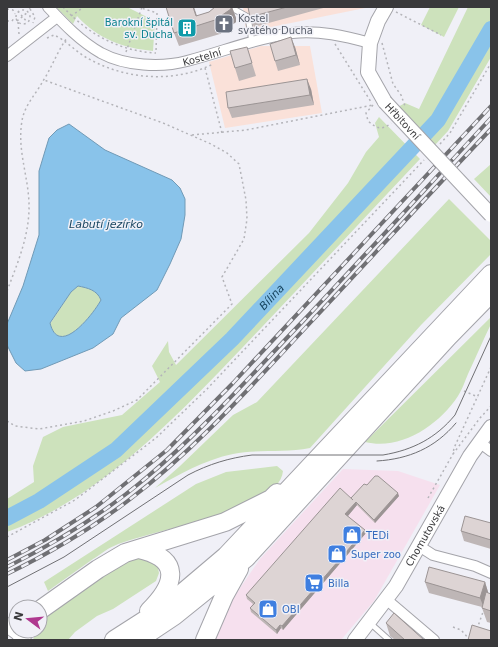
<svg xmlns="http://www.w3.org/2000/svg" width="498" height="647" viewBox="0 0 498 647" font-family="'DejaVu Sans',sans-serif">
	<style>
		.commercial { fill: #f6e0ee }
		.industrial { fill: #fae1d9 }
		.green { fill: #cde2bc }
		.water { fill: #89c3ea; stroke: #719ab6; fill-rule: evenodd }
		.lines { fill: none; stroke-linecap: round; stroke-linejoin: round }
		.river { stroke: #89c3ea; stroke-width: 16 }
		.lane-casing { stroke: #a4a4aa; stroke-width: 7 }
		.street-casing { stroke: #a4a4aa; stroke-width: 12 }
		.secondary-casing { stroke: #a4a4aa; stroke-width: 16 }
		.highway-casing { stroke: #a4a4aa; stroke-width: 20 }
		.path { stroke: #b4b4b9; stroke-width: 1.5; stroke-dasharray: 2 3; stroke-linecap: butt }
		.lane { stroke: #fff; stroke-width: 5 }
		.street { stroke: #fff; stroke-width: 10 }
		.secondary { stroke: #fff; stroke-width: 14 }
		.highway { stroke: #fff; stroke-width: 18 }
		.tram { stroke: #707074; stroke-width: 1 }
		.rail-casing { stroke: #707074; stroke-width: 4 }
		.rail { stroke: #f0f0f7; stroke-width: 2.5; stroke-dasharray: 8; stroke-linecap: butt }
		.secondary-bridge-casing { stroke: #a4a4aa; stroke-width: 16; stroke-linecap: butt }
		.secondary-bridge { stroke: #fff; stroke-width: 14 }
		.wall { fill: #beb6b6 }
		.shaded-wall { fill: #9b9494 }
		.building { fill: #ddd4d4; stroke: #9b9494 }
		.labels { text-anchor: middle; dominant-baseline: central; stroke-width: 3; stroke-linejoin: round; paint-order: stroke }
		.worship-label { font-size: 10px; fill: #5b616d; stroke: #f0f0f7; text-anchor: start }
		.culture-label { font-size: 10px; fill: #0d838f; stroke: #f0f0f7; text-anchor: end }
		.street-label { font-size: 10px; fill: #39393b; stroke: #f0f0f7 }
		.shop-label { font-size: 10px; fill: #366cbe; stroke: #f0f0f7; text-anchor: start }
		.water-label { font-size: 11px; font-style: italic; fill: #184560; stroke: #f0f0f7 }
	</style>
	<rect width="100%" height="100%" fill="#f0f0f7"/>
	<path class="commercial" d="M343 469 398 471 440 485 374 601 341 640H213L227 607 260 559Z"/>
	<path class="industrial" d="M243 7H370L246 32Z
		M261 46H310L322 113 225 128 209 62Z"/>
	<path class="green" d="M56 7H127L155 21 153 51C123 48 98 39 77 16L73 24Z
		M430 7H459L444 37 421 25Z
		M468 7H491V57L448 131 435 145 398 107 405 103 419 109Z
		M379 117 420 159C367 215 315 271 262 327 190 402 107 496 7 532V499L34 482 33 466 43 437 63 427 122 415 160 382 152 366 168 341 169 352 176 365 309 233 348 183 366 152 379 137 375 123Z
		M491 164V197L474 179Z
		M449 199 491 241V254L421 325 310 448C284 453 258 449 233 454 204 460 180 474 155 488L180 466 233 415 257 402Z
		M78 286C88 288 97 290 101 300 94 313 60 358 50 324L71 292Z
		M491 317V324C483 340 476 357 468 374 465 381 462 390 458 396 439 425 401 451 365 442Z
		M277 466 283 471C280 512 147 530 114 546 106 549 100 555 93 559 78 570 63 580 48 591L44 582 196 484 226 472Z
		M147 557 156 560 159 573 156 581 113 609 97 616 75 632 68 640H33L36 631H40V624L48 615 82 590 129 559Z"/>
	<path class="water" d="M69 124 105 150 172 180 180 188 185 199V215L181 239 170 264 157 290 121 318 113 334 93 348 41 369 25 371 16 363 7 345V324L23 286 39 235V171L45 151 49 138 57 130ZM78 286C88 288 97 290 101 300 94 313 59 359 50 323L71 292Z"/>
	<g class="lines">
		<path class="river" id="s1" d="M7 518 39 501 116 450 232 339 438 120 491 29"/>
		<g class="lane-casing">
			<path id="lane" d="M230 7 248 17 252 42
				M370 623 389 640"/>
		</g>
		<g class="street-casing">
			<g id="street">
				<path id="s2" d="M48 7C64 24 80 41 101 53 125 66 161 68 187 61 222 52 256 38 292 33 319 30 345 36 370 43"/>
				<path d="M7 56 57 17"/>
				<path d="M479 442 491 451"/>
				<path d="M419 546 433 555 475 566 491 573"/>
				<path d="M387 600 434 640"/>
			</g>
		</g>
		<g class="secondary-casing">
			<g id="secondary">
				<path d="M385 102 368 72 370 43 378 21 386 7"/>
				<path d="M7 625 22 636 21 640"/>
				<path id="s3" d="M355 640 396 586 470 456 491 427"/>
			</g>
		</g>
		<g class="highway-casing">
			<path id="highway" d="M139 549C182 559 176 584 149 611
				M40 610 98 569 125 553 225 522 271 499 277 493
				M22 636 23 631
				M114 640 167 606 226 556 491 274
				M138 640 174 616 246 558 448 337 491 293
				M205 640 224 596 239 569"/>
		</g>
		<path class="path" d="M29 7 30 9 32 7
			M63 7C88 34 119 51 156 53
			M138 7 157 13 156 53
			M7 9 13 10 15 14
			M30 9 35 17 33 23
			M16 17a7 7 0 1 1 14 0a7 7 0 1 1-14 0Z
			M18 11 27 22
			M396 12 441 35
			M71 16 84 7
			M7 21H12L15 17
			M17 21 28 12
			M18 22 19 34
			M47 38 54 35C66 40 77 53 89 59 127 80 175 83 213 64
			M382 43 393 84 401 95 405 106
			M335 44 371 102
			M126 52 142 7
			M205 68 222 133
			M373 105 366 113 368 121C376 128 382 131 391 123
			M192 135 246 130 373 105
			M440 144 450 133 491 63
			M7 291C18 262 30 234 29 203 28 175 17 149 22 121 24 106 36 94 43 81 52 67 57 52 67 38
			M491 367 454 448 453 454 480 418 491 406
			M464 391 478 397
			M7 421 15 426 39 429 84 421 113 411 137 400 232 304 222 277 244 239 247 219 246 200 239 164 227 153 211 144 163 123 44 80
			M428 498 453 454
			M7 537 75 500 156 438 207 389 424 160
			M453 627 461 630 470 640
			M477 629 483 612"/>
		<use href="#lane" class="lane"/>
		<use href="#street" class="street"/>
		<use href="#secondary" class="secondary"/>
		<use href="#highway" class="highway"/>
		<path class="tram" d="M377 461C409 459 435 448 456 423
			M7 587 64 557 188 475C209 464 229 458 252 455H383C413 450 436 438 455 415L491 336"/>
		<g class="rail-casing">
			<path id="rail" d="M7 560 45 540 96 507 167 450 233 383 491 106
				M7 567C57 542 105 513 147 477 203 430 252 374 303 321 366 254 428 186 491 118
				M7 574C50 553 91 529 129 500 196 449 252 385 310 323 370 259 430 193 491 129"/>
		</g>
		<use href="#rail" class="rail"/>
		<g class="secondary-bridge-casing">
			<g id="secondary-bridge">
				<path id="s4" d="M385 102 491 215"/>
			</g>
		</g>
		<use href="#secondary-bridge" class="secondary-bridge"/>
	</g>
	<path class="wall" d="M215 7H232L236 18V22L220 34 179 46 174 33 197 16 209 12Z
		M248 7H327L254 27 250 17Z
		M295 47 300 65 278 71 275 61Z
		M251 60 256 76 239 81 235 68Z
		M311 89 314 105 232 118 228 108Z
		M367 485 399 496 375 523 357 505 348 516 366 533 283 630 281 628 277 634 251 612 250 608 253 604 247 599 246 595 351 498Z
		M491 523V549L464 541 461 531Z
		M425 582H485L488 592V593L491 594V623L487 622 482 608V607L429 593Z
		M386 623 424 640H395L390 636Z"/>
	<path class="shaded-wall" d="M193 7H194L200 25 196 16Z
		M231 7H232L236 18V22L220 34 215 20Z
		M291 37 295 47 300 65 296 55Z
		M307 79 311 89 314 105 310 95Z
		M398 493 399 496 375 523 374 520Z
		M356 502 357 505 347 517 345 514Z
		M365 530 366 533 283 630 282 626Z
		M485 582 488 592 484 608 480 598Z
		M280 625 281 628 277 634 276 630Z"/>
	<path class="building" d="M166 7H193L196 16 209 12 215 7H231V9L215 20 174 33Z
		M248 7H287L250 17Z
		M291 37 296 55 275 61 270 44Z
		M247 47 252 63 235 68 230 51Z
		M307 79 310 95 228 108 226 92Z
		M375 476H378L398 493 374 520 356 502 345 514 365 530 282 626 280 625 276 630 250 608 255 603 246 595 340 488 353 500 351 498 364 484 367 485Z
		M465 516 491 523V540L461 531Z
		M429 567 485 582 480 598 425 582Z
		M486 592 491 594V611L482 608Z
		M394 613 424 640H405L386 623Z
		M472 625 491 631V640H468Z"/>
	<defs>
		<g id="church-square" transform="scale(1)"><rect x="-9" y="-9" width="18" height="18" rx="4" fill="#6b7280" stroke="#f0f0f7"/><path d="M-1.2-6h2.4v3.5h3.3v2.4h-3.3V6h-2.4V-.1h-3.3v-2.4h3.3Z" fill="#fff"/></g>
		<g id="building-square" transform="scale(1)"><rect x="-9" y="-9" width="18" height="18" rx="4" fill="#0f9aa8" stroke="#f0f0f7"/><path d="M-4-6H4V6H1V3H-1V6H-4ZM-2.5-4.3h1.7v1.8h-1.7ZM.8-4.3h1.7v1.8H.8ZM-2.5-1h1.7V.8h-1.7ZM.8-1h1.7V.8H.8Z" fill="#fff"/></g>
		<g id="shop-square" transform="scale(1)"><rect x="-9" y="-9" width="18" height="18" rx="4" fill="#3f7fe0" stroke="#f0f0f7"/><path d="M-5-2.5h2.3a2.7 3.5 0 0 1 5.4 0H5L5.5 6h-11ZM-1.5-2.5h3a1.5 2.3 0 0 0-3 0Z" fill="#fff"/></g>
		<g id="supermarket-square" transform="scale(1)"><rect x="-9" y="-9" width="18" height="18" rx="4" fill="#3f7fe0" stroke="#f0f0f7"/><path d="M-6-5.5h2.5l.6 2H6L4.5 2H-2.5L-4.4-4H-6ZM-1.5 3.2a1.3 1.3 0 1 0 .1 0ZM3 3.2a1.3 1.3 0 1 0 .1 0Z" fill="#fff"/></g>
	</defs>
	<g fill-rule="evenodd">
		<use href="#church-square" x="224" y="24"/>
		<use href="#building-square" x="187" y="28"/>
		<use href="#shop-square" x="352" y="535"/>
		<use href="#shop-square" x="337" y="554"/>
		<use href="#supermarket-square" x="314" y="583"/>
		<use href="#shop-square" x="268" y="609"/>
	</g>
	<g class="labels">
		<g class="worship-label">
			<text x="238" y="18">Kostel<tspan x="238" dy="12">svatého Ducha</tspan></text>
		</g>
		<g class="culture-label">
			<text x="173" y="22">Barokní špitál<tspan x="173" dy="12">sv. Ducha</tspan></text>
		</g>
		<g class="street-label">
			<text stroke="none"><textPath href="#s2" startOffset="174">Kostelní</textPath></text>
			<text stroke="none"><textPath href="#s4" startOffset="26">Hřbitovní</textPath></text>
			<text stroke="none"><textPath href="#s3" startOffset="126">Chomutovská</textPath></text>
		</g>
		<g class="shop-label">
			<text x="366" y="535">TEDi</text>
			<text x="351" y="554">Super zoo</text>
			<text x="328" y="583">Billa</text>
			<text x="282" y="609">OBI</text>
		</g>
		<g class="water-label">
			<text x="106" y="224">Labutí jezírko</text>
			<text stroke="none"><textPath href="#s1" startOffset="347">Bílina</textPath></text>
		</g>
	</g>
	<rect width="498" height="647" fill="none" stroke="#39393b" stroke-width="16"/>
	<g transform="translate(28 619) rotate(286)"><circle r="19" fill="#f0f0f7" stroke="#a7a7ac"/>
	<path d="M0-3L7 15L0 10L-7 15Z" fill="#af388f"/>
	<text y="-6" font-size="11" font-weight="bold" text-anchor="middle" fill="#39393b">N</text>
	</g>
</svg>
